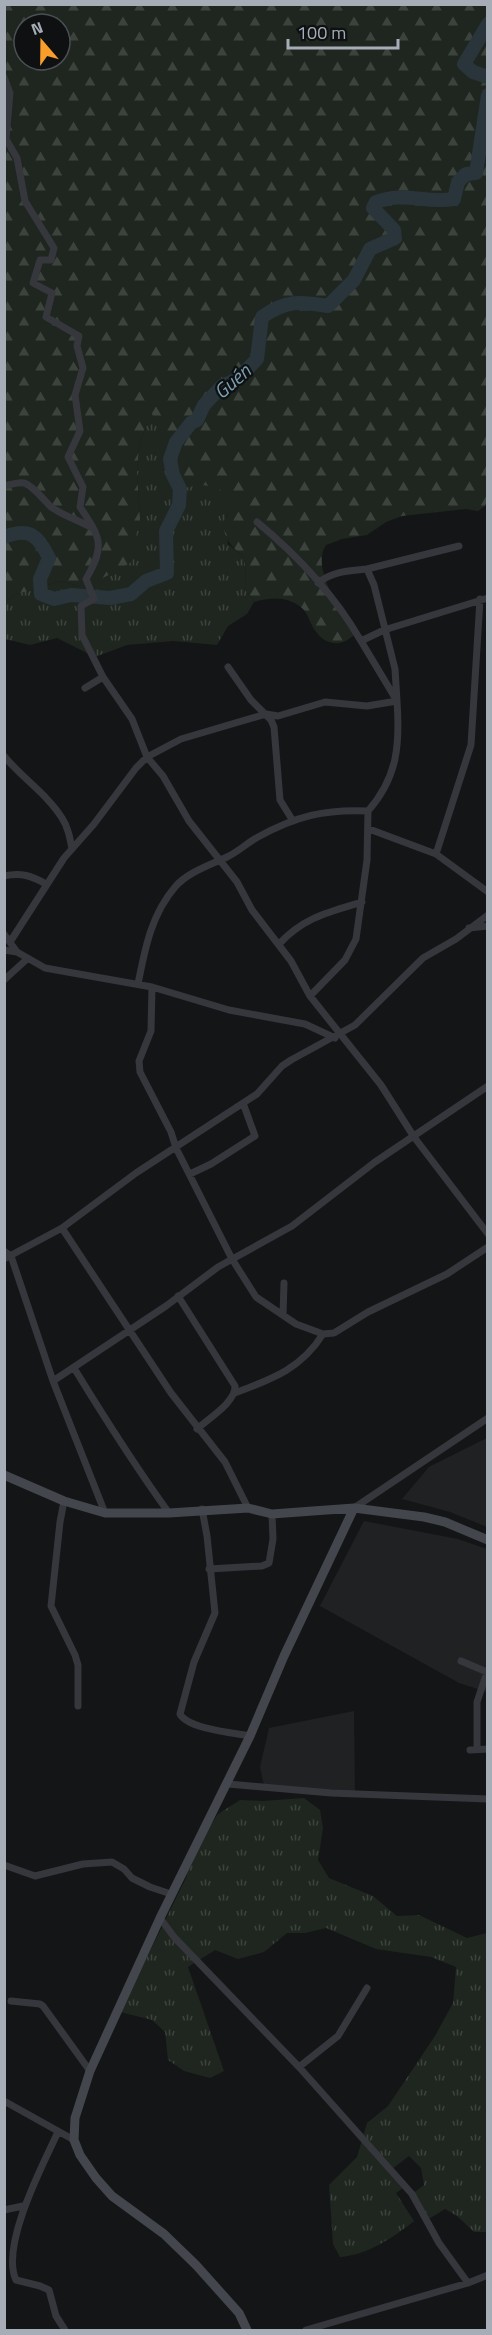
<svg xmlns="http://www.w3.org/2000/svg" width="492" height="2335" viewBox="0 0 492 2335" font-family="'Titillium Web',sans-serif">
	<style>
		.built { fill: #202123 }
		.grass { fill: url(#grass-tufts) }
		.forest { fill: url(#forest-firs); fill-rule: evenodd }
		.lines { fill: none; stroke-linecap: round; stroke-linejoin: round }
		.river { stroke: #2a353b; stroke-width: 14 }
		.street { stroke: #35373c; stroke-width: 7 }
		.secondary { stroke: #43464c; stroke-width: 9 }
		.labels { text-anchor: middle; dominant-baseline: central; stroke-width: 4.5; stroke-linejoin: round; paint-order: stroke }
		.water-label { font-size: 20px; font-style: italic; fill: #7b9fb4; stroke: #0f1011 }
	</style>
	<defs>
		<pattern id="grass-tufts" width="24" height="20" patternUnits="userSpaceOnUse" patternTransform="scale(1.5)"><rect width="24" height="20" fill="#1e261f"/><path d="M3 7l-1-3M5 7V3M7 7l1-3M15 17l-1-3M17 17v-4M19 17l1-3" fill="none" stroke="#3c433d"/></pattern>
		<pattern id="forest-firs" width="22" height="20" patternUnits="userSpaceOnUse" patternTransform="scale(1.5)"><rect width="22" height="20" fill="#1e261f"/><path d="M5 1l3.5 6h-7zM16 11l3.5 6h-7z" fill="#3c433d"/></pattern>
	</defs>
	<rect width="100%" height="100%" fill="#141516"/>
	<path class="built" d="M487 1438V1527L450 1512 402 1499 429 1467Z
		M364 1521 458 1539 487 1549V1692L459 1683 320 1606Z
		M354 1711 355 1794 265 1790 260 1767 269 1728Z"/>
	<path class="grass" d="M151 410 203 484 217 487 234 498 233 506 226 517 228 544 245 558 246 591 254 602 247 614 228 626 217 645 173 641 127 645 95 657 57 638 30 645 5 639V603L15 594 35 590 58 581 80 586 140 519 137 473 139 446Z
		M304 1798 320 1810 323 1828 318 1860 329 1878 373 1896 397 1916 419 1915 467 1938 487 1933V2232H474L457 2216 445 2209 427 2220 412 2194 424 2185 421 2168 409 2156 392 2169 403 2188 396 2193 414 2221C393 2238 367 2255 340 2257L333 2244 329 2185 357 2157 367 2123 388 2106 435 2036 453 2003 456 1967 431 1957 376 1949 326 1928 305 1933H287L264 1952 238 1959 215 1950 188 1967 224 2071 210 2078 184 2071 168 2060 165 2032 152 2020 120 2012 186 1878 193 1851 218 1814 240 1800 263 1801Z"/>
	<path class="forest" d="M5 4 487 5V501L485 506 478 511 466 509 402 516 386 522 367 535 342 539 326 545C310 568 343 614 355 634 341 648 325 646 314 629 310 623 308 614 303 609 288 596 272 597 254 602L246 591 245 558C232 547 218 535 227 516 230 509 233 506 233 498 212 483 205 483 180 489L151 411 139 446 137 473 140 519 130 563 101 579 80 586 58 581 35 590 15 594 5 603ZM24 24H60V60H24Z"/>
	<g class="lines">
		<path class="river" d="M488 24 464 64 473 72 488 77
			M4 537C29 527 38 535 49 558L40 579 41 594 54 599 71 595 110 598 131 594 146 581 167 573 166 531 179 505 180 489 173 475 170 459 176 442 191 423 197 420 204 405 222 386 238 379 257 359 262 317C286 300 300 301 328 306L354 280 370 249 395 238 394 230 373 208 376 202C405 191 426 204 454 199L458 182 466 174 476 173 488 95"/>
		<path class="street" d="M4 77 10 93 6 139 17 158 25 201 54 248 51 260H40L33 283 52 293 46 317 79 336 77 346 83 368 75 395 80 431 68 457 83 487 80 507C100 537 106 545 86 579L94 599 81 606 82 635 103 677
			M4 486C10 485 17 482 24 483 32 485 43 499 49 505 56 513 81 521 92 528
			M257 522C297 555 335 596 361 641
			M459 546 367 569 374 585 395 669 397 701 361 641 384 630 488 598
			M318 583C332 571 349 571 367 569
			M228 667 251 700 271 720 274 727 280 800 293 821
			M85 688 103 677 132 719 147 757 181 739 266 714 278 716 325 702 367 706 397 701C400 744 398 777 368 811
			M4 756C22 778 47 794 62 818 68 827 70 838 72 849
			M369 829 436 854 471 745 480 599
			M436 854 488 892
			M4 876C21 872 32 876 46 884
			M469 928 488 926
			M4 934 17 952 45 968 152 987 229 1010 305 1024 335 1038
			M10 942 64 858 94 824 136 768 147 757 163 776 189 821 237 882 252 910 291 961 310 996 381 1085 414 1137 488 1234
			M279 944C304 917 329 912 362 902
			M4 950 17 952
			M4 980 27 959
			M138 984C145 949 151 915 175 887 188 872 210 865 227 857 238 852 247 843 258 837 296 816 325 809 368 811L367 860 356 939 345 960 310 996
			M152 987 151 1031 139 1061 140 1072 171 1132 176 1148 232 1259 256 1297 296 1324 323 1334 334 1333 368 1312 447 1274 488 1247
			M190 1174 211 1164 255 1136 243 1103
			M62 1228 136 1173 257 1094 282 1066 291 1060 355 1025 423 958 456 939 488 915
			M4 1251 11 1256 53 1381 105 1513
			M4 1259 62 1228 171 1393 225 1462 248 1508
			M178 1296 235 1386C236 1402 209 1418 197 1429
			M283 1315 284 1283
			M74 1368C104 1417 135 1466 169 1513
			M53 1381 166 1306 218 1267 292 1226 375 1162 488 1086
			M235 1393C272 1379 301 1369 323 1334
			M64 1501 60 1522 51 1606 75 1655 78 1665V1706
			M354 1508 488 1418
			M202 1509 207 1536 215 1613 194 1662 180 1714C188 1729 234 1733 250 1736
			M209 1569 262 1566 269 1563 273 1539 272 1514
			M461 1661 487 1672 477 1702V1749
			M470 1750 488 1749
			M228 1784 331 1793 488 1799
			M4 1865 35 1876 83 1864 112 1862 124 1869 132 1878 150 1887 171 1894
			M160 1918 174 1937 299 2067 412 2194 439 2243 468 2283
			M11 2001 40 2004 43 2006 90 2071
			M299 2067 338 2036 367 1988
			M4 2101 74 2140
			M58 2132C43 2164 0 2246 16 2280L40 2286 49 2290 56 2316 65 2330
			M4 2210 23 2206
			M306 2330 468 2283 488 2275"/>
		<path class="secondary" d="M4 1475 64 1501 105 1513H169L248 1508 272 1514 354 1508 424 1517 445 1522 488 1540
			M247 2330 239 2313 196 2265 164 2234 112 2196 96 2178 80 2155 74 2140 75 2118 90 2071 160 1918 250 1736 284 1656 354 1508"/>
	</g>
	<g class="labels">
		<g class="water-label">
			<text transform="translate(232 381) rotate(-41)">Guén</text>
		</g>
	</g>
	<rect width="492" height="2335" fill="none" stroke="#a6adb7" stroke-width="12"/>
	<g transform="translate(42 42) rotate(340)"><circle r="28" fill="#0f1011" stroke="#4b4f53" stroke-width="1.5"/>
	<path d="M0-4.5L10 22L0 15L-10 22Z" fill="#f99e2a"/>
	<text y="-9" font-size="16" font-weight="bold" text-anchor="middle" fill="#a6adb7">N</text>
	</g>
	<path d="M288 39v9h110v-9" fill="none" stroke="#a6adb7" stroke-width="3"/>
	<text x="297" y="39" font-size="18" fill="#a6adb7" stroke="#0f1011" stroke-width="4.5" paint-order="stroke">100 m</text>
</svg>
